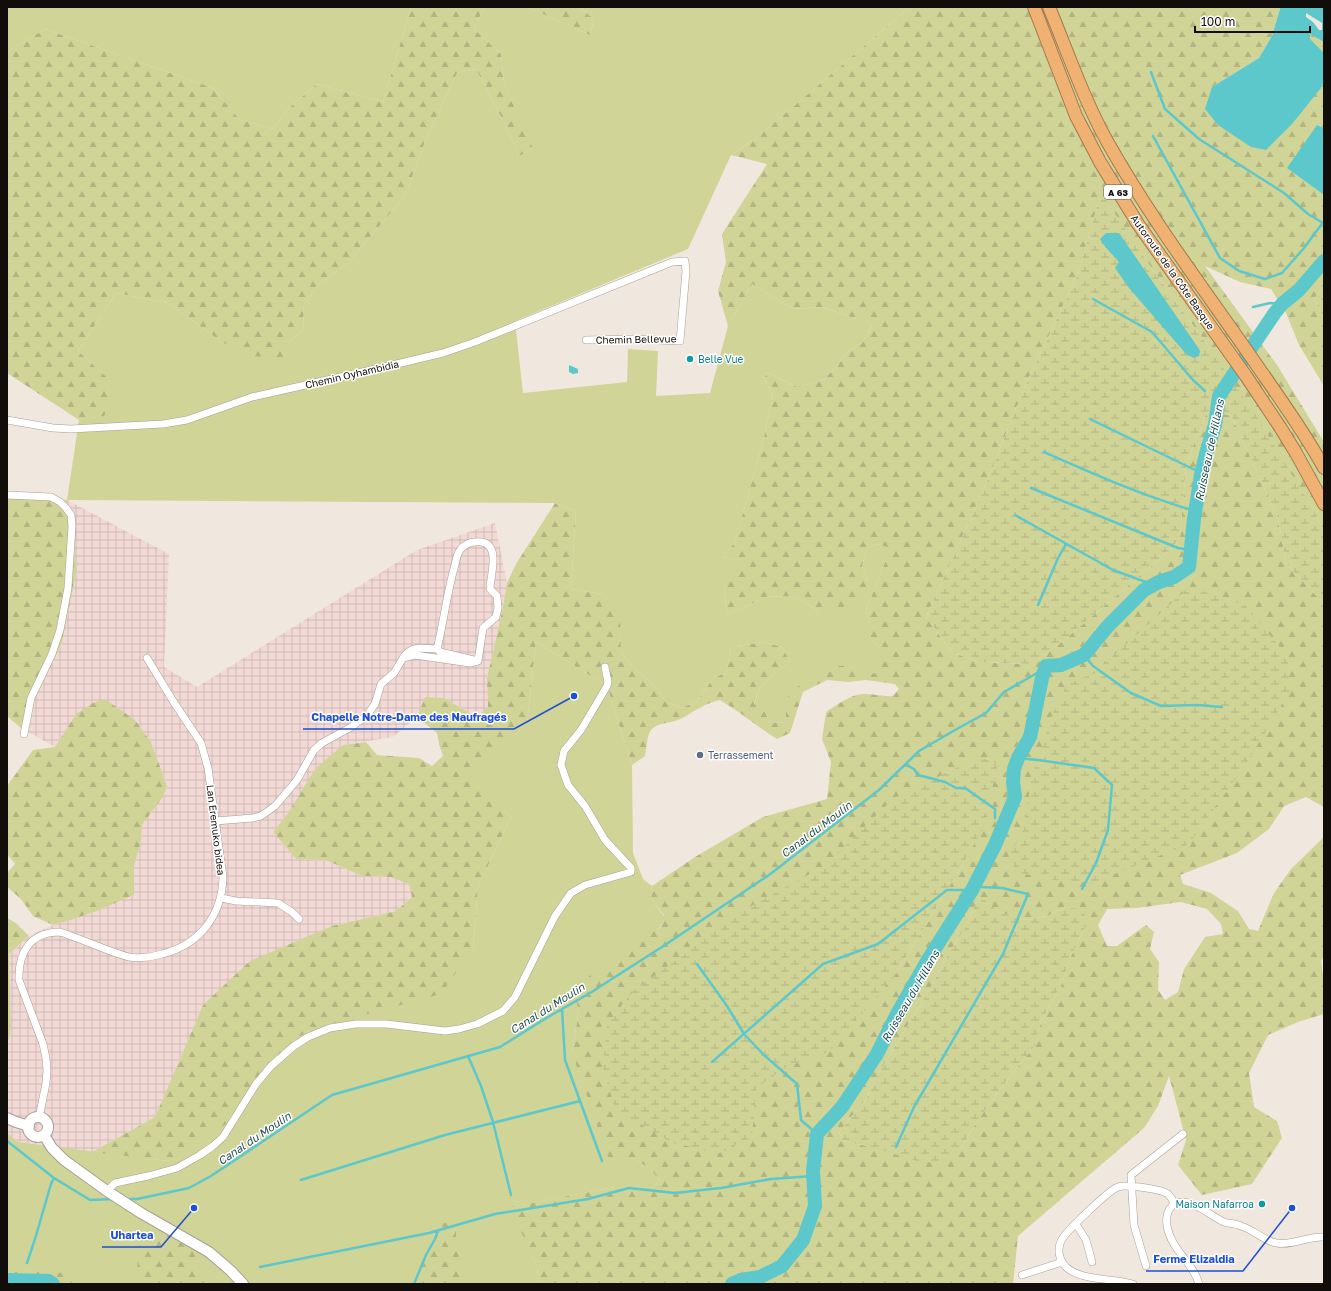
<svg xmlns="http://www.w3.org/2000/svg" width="1331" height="1291" viewBox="0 0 1331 1291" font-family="'Golos Text',sans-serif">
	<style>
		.industrial { fill: url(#industrial-grid) }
		.green { fill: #d0d497 }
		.forest { fill: url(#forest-firs); fill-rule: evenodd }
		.wetland { fill: url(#wetland-marsh) }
		.water { fill: #5cc8cb; fill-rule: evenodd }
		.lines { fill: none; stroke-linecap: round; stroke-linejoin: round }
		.stream { stroke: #5cc8cb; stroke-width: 2.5 }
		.river { stroke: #5cc8cb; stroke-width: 14 }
		.street-casing { stroke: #a79f96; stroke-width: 8 }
		.secondary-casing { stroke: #a79f96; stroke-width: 12 }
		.highway-casing { stroke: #a1784e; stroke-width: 14 }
		.street { stroke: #fff; stroke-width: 7 }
		.secondary { stroke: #fff; stroke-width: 10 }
		.highway { stroke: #efb272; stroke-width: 12 }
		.culture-dot { fill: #0f9aa8; stroke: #fff; stroke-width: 1.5 }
		.service-dot { fill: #5c6f8a; stroke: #fff; stroke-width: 1.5 }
		.labels { text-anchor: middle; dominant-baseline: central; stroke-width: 3; stroke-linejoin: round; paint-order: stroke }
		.shield { fill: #fff; stroke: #585654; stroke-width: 1 }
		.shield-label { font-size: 9px; font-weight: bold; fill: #100d0a }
		.street-label { font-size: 10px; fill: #100d0a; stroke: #fff }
		.culture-label { font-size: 10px; fill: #0d838f; stroke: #fff; text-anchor: start }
		.service-label { font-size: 10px; fill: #4e5e75; stroke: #fff; text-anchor: start }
		.water-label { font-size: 11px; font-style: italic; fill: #1c4c4e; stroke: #fff }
		.leader { fill: none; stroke: #1d4ed8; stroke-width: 1.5 }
		.callout-dot { fill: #1d4ed8; stroke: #fff; stroke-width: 1.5 }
		.callout-label { font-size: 11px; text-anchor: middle; font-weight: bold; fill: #1d4ed8; stroke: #fff; stroke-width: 3; stroke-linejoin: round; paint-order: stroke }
	</style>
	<defs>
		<pattern id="industrial-grid" width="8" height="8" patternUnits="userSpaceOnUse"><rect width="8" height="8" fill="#f3d9d5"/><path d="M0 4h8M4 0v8" fill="none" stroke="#cfb9b6"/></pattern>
		<pattern id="forest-firs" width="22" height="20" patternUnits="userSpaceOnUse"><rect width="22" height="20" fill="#d0d497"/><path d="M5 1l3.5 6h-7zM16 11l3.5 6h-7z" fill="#b2b581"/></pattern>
		<pattern id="wetland-marsh" width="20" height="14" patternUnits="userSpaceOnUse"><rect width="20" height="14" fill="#d0d497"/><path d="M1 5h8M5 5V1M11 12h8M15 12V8" fill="none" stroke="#b2b581"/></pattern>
	</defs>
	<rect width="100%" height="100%" fill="#f0e8de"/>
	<path class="industrial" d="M67 500 169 554 164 667 197 687 417 550 495 523 507 583 502 612 487 678 489 707 477 717 444 698 425 697 417 717 393 737 343 745 273 832 296 859 328 861 362 876 390 877 409 884 412 897 396 911 332 926 314 935 203 1005 155 1117 92 1152 18 1142 7 1133V1039L9 1040 11 1026 9 954 29 936 53 925 71 920 97 911 134 895V866L141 842 142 825 163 797 167 786 151 742 135 720 76 714 55 747 21 728 62 643 77 569Z"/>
	<path class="green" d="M7 7H411L383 102 317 84 290 107 273 129 240 120 213 88 45 29 7 52Z
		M484 7H527L590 35 594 19 579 7H910L760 135 731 155 688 249 515 321 523 393 627 382 628 349 658 351 656 396 710 393 728 326 752 284 794 309 822 307 856 319H866L872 326 862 343 848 352 824 380 797 387 768 373 764 378 773 396 764 437 735 542 723 557 740 561 724 587 727 615 765 597 795 596 820 612 868 581 862 566 867 548 878 544 887 547V557L866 610 869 623V636L881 651V672L862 677 839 666 786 699V722L770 723 765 711 754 705 760 687 790 661 782 647 763 642 731 647 726 673 713 678 706 689 696 702 681 708 665 701 659 690 635 669 621 653 619 613 602 594 571 589 576 511 555 503 67 500 79 420 103 416 111 381 78 351 116 293 168 303 222 342H289L303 330 304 304 320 283 347 264 405 196 426 139 457 73 476 69 505 124 519 156 532 149 504 83 501 54 474 29Z
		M536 642 607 686 632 765 633 853 643 879 652 886C648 899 657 906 664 916V922L579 1010 572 1053 631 1157 649 1168 660 1180 652 1188 615 1187 511 1207 537 1267 539 1284H7V1133L18 1142 168 1161 250 1090 267 1065 295 1037 334 1023 473 948 478 887 511 817 470 776 527 723Z"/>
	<path class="forest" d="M411 7H484L474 29 501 54 504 83 533 149 519 156 505 124 476 69 457 73 426 139 405 196 347 264 320 283 304 304 303 330 289 342 282 358 249 356 222 342 168 303 116 293 78 351 111 381 113 400 104 416 79 420 7 373V52L45 29 213 88 240 120 273 129 290 107 317 84 383 102Z
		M527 7H579L594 19 590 35Z
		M910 7H1279L1280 9 1272 36 1259 58 1212 87 1321 88 1324 81V128L1318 125 1288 168 1324 195V285L1314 299 1324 318V386L1299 345 1286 313 1271 289 1240 282 1205 266 1277 365 1324 442V533L1316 514 1206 343 1150 266 1101 194 1078 274 1025 386 986 484 926 617 952 652 978 662 1032 664 1064 640 1168 552 1180 538 1186 465 1207 412 1231 415 1278 518 1286 563 1324 604V807L1306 797 1284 806 1269 829 1237 853 1180 875 1183 884 1211 893 1238 911 1249 929 1258 931 1274 893 1291 869 1324 837V956L1321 961 1324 983V1014L1298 1022 1268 1035 1249 1073 1254 1107 1277 1121 1282 1138 1252 1184 1202 1195 1178 1165 1186 1140 1169 1076 1158 1106 1144 1128 1018 1236 1013 1284H539L537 1267 510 1207 615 1187 652 1188 660 1180 649 1168 631 1157 609 1160 572 1053 579 1010 572 988 660 927 664 922V915C657 906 648 899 652 886L695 857 763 817 827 799 831 762 822 739 826 712C836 705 853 693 865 694 875 694 884 697 893 696L899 689 895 684 866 680 848 682 827 680 803 692 790 733 777 739C758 727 740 712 720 700 713 702 706 704 700 708 691 712 685 718 675 721 668 723 658 723 652 729 646 736 647 748 645 756L632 765 607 686 536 642 527 723 471 776 511 817 478 887 473 948 441 994 334 1023 297 1037 266 1066 229 1122 168 1161 92 1152 155 1117 203 1005 250 961 332 926 396 911 412 897 409 884 390 877 362 876 328 861 296 859 273 832 288 813 315 769 343 745 366 742 377 755 419 758 432 766 443 756 439 744 437 733 417 717 425 697 444 698 477 717 488 707 487 678 502 612 507 583 516 564 555 503 576 511 571 589 602 594 620 613 621 653 635 669 659 690 665 701 681 708 696 702 706 689 713 678 726 673 731 647 763 642 782 647 790 661 760 687 754 704 765 711 770 723 786 722V699L797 687 822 676 839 666 857 665 862 677 881 671V651L869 636V623L866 610 887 557V547L878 544 867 548 862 566 868 581 863 595 853 608 844 611 820 612 795 596 765 597 727 615 724 587 739 561 723 557 735 542 764 437 773 396 764 378 768 373 797 387 824 380 848 352 862 343 872 326 866 319H856L822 307 794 309 752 284 728 326 718 291 726 262 722 234 767 164 731 155 760 135ZM931 829 964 862 896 974ZM980 897 998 912 1026 920 1047 916 1066 907 1086 926 1071 956 1061 986 1041 1021 1037 1043 997 1093 974 1126 961 1149 867 1146 843 1141 839 1132 866 1099 880 1071 928 992 949 953 965 928 974 907ZM1181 902 1207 909 1221 924 1223 934 1205 937 1184 969 1178 992 1165 1000 1158 990 1159 962 1150 949 1154 932 1146 925 1117 946H1107L1098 925 1107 909 1137 908Z
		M1310 33 1324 42V53L1310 40Z
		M7 498 67 500 77 569 62 643 21 728 7 716Z
		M105 699 135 720 151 742 167 786 163 797 142 825 141 842 134 866V895L97 911 71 920 53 925 33 916 21 899 7 887V873L15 864 7 854V786L33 750 55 747 76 714 93 703Z
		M7 918 16 923 29 936 9 954 11 1026 9 1040 7 1039Z
		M151 1223 198 1254 201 1273 205 1284H139C135 1268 139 1248 141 1231Z
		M443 1223 456 1224V1243L465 1284H413L419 1268Z
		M26 1268 40 1272 64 1273 79 1284H7V1271Z"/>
	<path class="wetland" d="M1101 193 1150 266 1206 343 1257 417 1316 514 1324 533V604L1286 563 1278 518 1231 415 1207 412 1186 465 1180 538 1168 552 1064 640 1032 664 978 662 952 652 926 617 986 484 1025 386 1078 274Z
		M1324 285V318L1314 299Z
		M1189 587 1245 605 1287 656 1291 690 1244 767 1189 844 1095 882 1054 880 1020 873 1008 858 1025 826 1031 780 1052 715 1067 684 1094 673Z
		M979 757 998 764 982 831 964 862 896 974 829 1052 788 1066 756 1088 752 1137 720 1153 673 1143 616 1111 603 1069 607 1024 634 990 682 956 726 920 824 866 894 798Z
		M980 896 998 912 1026 920 1047 916 1066 907 1084 910 1086 926 1071 956 1061 986 1041 1021 1037 1043 997 1093 974 1126 961 1149 948 1159 924 1163 867 1146 843 1141 839 1132 866 1099 880 1071 928 992 949 953 965 928 974 907Z"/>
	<path class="water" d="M1279 7H1324V42L1310 34V39L1324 53V81L1321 88 1292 124 1266 150 1251 147 1218 125 1205 109 1212 87 1259 58 1272 36 1280 9ZM1306 13 1322 23V30H1319L1313 22 1306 17Z
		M1317 125 1324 128V195L1287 168Z
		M1106 233H1119L1197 346 1200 351 1199 356 1194 358 1186 354 1129 288 1115 268 1119 262C1113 255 1104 247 1100 239Z
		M569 365 578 369V373L573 374 569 372Z"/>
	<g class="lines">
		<path class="stream" d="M1151 72 1165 109 1199 139 1284 193 1308 214 1323 223
			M1153 136 1220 258 1239 271 1265 279 1282 273 1304 248 1324 221
			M1093 299 1152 332 1193 380 1205 391
			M1253 307 1270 303 1282 304
			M1090 419 1193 469 1202 471
			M1044 452C1094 474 1143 496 1195 511
			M1031 488 1178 548 1191 550
			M1015 515 1113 570 1154 585
			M1038 605 1058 558 1066 544
			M1084 655 1093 666 1131 693 1161 706 1197 705 1222 707
			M1018 758 1038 760 1094 768 1112 785 1108 830 1096 863 1082 889
			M906 765 914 769 918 775 945 782 956 788H965L995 809V818
			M697 964 727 1006 744 1034 764 1055 797 1084 801 1120 817 1134
			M562 1009 565 1060 602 1161
			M468 1056 481 1086 493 1122 511 1195
			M712 1062 823 964 878 944 947 890H972
			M7 1141 54 1178 90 1200 114 1199
			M896 1147 914 1107 1003 954 1028 894 1002 888 982 887 974 885
			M301 1180 445 1135 580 1101
			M127 1199H137L189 1188 211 1176 332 1095 500 1047 548 1017 590 993 665 945 769 875 879 790 919 751 955 730 986 713 1004 692 1037 673 1046 666
			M27 1263 35 1239 51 1184 54 1178
			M260 1267 429 1233 495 1214 588 1199 629 1188 675 1193 721 1188 771 1179 813 1176
			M414 1284 426 1255 435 1239 438 1231"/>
		<path class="river" d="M7 1280 49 1281 53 1284
			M732 1284 741 1280 760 1277 782 1266 803 1240 815 1206 813 1171 817 1134 842 1107 877 1054 897 1014 929 958 972 890 995 845 1015 797 1013 782 1014 769 1018 758 1030 737 1042 678 1046 666 1061 665 1084 655 1108 626 1144 590 1159 582 1174 577 1189 567 1194 519 1201 475 1207 450 1215 425 1219 396 1274 314 1282 304 1299 290 1324 261"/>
		<g class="street-casing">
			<path id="street" d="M7 420 53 428 71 429 163 424 187 420 252 397 367 371 443 353 475 342 672 262 685 261 686 271 680 341 633 339 586 340
				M7 495 51 497 60 502 66 508 71 515 72 526 68 588 60 630 52 654 31 698 24 734
				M437 649 440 652 478 661
				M215 821 253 818 261 816 275 806 297 780 314 750 322 743 353 726 368 714 375 704 381 684 394 673 403 658 415 655 470 663 478 661 483 628 496 617 498 608 497 596 490 589C490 576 501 546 482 542 473 541 465 543 460 550 457 554 456 560 455 565 447 592 444 621 437 649 422 649 412 644 403 658
				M221 898 236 901 278 903 292 912 299 919
				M39 1118 46 1083 47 1070 46 1058 43 1044 19 980C18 953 30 932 60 932 75 937 90 943 105 949 113 952 121 955 129 957 140 959 151 957 162 954 199 945 222 916 223 877L208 768 201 743 173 701 147 658
				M107 1191 115 1183 148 1176 177 1168 200 1155 213 1146 223 1137 256 1084 271 1066 294 1046 308 1037 330 1028 356 1024H386L445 1031 459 1029 477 1024 503 1011 515 997 555 916 571 893 585 885 631 872V868L605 840 585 806 568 785 561 765 564 751 581 730 607 686 608 682 605 667
				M1076 1224 1086 1240 1092 1262
				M1146 1266 1134 1225 1131 1175 1183 1134
				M1022 1275 1062 1262
				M1133 1284C1113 1278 1081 1281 1066 1267 1059 1260 1057 1250 1061 1241 1065 1232 1108 1191 1118 1187 1125 1184 1161 1189 1168 1194 1171 1197 1173 1201 1175 1204
				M1199 1284C1193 1262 1171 1250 1167 1226 1166 1219 1167 1211 1172 1206 1188 1193 1209 1216 1224 1222 1229 1224 1236 1223 1241 1226 1254 1230 1263 1240 1276 1243 1294 1246 1307 1236 1324 1237"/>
		</g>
		<g class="secondary-casing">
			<path id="secondary" d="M28 1127a10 10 0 1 1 20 0a10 10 0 1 1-20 0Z
				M7 1118 16 1122 29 1126
				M44 1135 52 1148 64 1160 107 1191 141 1213 209 1252 231 1271 243 1284"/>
		</g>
		<g class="highway-casing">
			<path id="highway" d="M1034 7 1076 116 1100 162 1138 224 1246 376 1280 427 1296 453 1324 504
				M1049 7C1068 53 1084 100 1108 143 1152 221 1207 293 1258 367 1281 400 1305 433 1324 468"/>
		</g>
		<use href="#street" class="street"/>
		<use href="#secondary" class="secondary"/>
		<use href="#highway" class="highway"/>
	</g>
	<g class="culture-dot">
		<circle cx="690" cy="359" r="4"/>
		<circle cx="1262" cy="1204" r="4"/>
	</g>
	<circle class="service-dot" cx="700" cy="755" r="4"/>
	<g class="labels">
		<rect class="shield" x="1104" y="185" width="28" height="14" rx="3"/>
		<g class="shield-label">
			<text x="1118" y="192">A 63</text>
		</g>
		<g class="street-label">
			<text transform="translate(1173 272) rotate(55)">Autoroute de la Côte Basque</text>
			<text transform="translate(636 339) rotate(-1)">Chemin Bellevue</text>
			<text transform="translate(352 374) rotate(-13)">Chemin Oyhambidia</text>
			<text transform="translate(216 830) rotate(83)">Lan Eremuko bidea</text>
		</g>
		<g class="culture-label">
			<text x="698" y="359">Belle Vue</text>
			<text x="1254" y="1204" text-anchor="end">Maison Nafarroa</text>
		</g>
		<g class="service-label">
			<text x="708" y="755">Terrassement</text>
		</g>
		<g class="water-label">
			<text transform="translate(1209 450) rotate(-78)">Ruisseau de Hillans</text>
			<text transform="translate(816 829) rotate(-37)">Canal du Moulin</text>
			<text transform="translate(910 996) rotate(-60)">Ruisseau du Hillans</text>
			<text transform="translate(547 1008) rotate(-32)">Canal du Moulin</text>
			<text transform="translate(254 1138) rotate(-34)">Canal du Moulin</text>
		</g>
	</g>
	<path class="leader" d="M574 696L514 729H303M194 1208L161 1247H102M1292 1208L1243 1271H1146"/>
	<g class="callout-dot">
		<circle cx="574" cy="696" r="4"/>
		<circle cx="194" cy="1208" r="4"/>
		<circle cx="1292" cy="1208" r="4"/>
	</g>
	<g class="callout-label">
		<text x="409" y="721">Chapelle Notre-Dame des Naufragés</text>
		<text x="132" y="1239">Uhartea</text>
		<text x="1194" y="1263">Ferme Elizaldia</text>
	</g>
	<rect width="1331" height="1291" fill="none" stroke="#100d0a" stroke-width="16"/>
	<path d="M1195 26v6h115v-6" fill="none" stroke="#100d0a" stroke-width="2"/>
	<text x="1201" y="26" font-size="12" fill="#100d0a" stroke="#ffffff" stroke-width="3" paint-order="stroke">100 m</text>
</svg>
